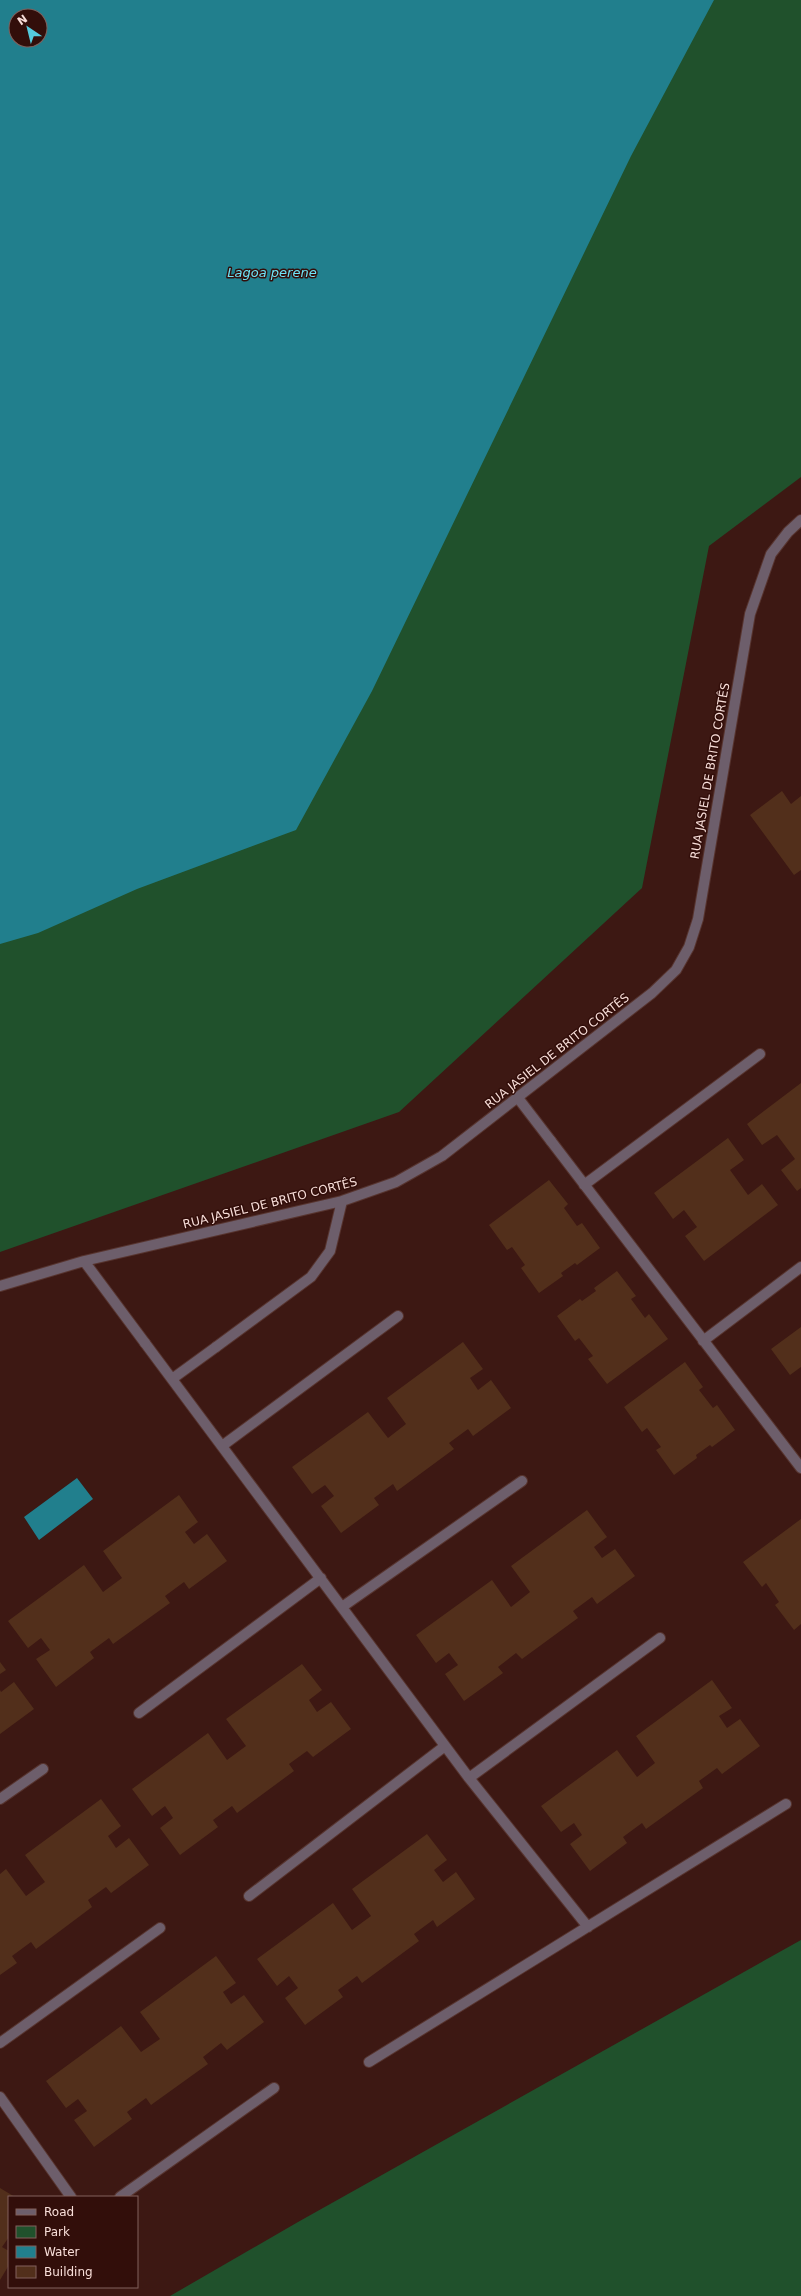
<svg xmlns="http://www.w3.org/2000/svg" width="801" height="2296" viewBox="0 0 801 2296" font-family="'DejaVu Sans',sans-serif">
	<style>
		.green { fill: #20512c; fill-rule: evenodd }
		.water { fill: #217f8d; fill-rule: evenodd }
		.building { fill: #522f1b }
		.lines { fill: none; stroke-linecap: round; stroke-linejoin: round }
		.lane-casing { stroke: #57342f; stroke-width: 12 }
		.street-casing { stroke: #57342f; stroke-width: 12 }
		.lane { stroke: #6d5e6b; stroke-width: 10 }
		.street { stroke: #6d5e6b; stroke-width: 10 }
		.labels { text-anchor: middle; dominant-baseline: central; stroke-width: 3; stroke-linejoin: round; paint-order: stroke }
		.street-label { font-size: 12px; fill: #f8ded9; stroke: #320e0a }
		.water-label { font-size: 13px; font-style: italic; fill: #6ee4f7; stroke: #320e0a }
	</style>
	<rect width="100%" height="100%" fill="#3d1813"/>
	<path class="green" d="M0 0H801V477L709 546 642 888 399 1112 0 1252ZM16 16H40V40H16Z
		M801 1940V2296H170L298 2222Z"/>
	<path class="water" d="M0 0H714L631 156 372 691 296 830 137 889 38 933 0 944ZM16 16H40V40H16Z
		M77 1478 93 1499 39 1540 24 1517Z"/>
	<path class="building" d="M782 791 791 804 801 796V870L794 875 750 815Z
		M801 1083V1188L797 1191 781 1170 795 1159 777 1135 762 1145 747 1124Z
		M728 1138 744 1160 730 1170 748 1195 762 1184 778 1205 704 1261 685 1236 697 1227 684 1210 673 1219 654 1193Z
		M549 1180 568 1204 564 1208 577 1226 582 1223 600 1248 577 1265 575 1263 561 1273 563 1276 539 1293 521 1268 525 1265 512 1247 507 1250 489 1225Z
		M617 1271 636 1296 631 1299 645 1318 649 1314 668 1339 607 1384 588 1359 593 1356 579 1338 575 1341 557 1316 580 1299 582 1301 596 1291 594 1288Z
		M801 1327V1367L790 1375 771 1349Z
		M463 1342 483 1369 470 1378 478 1390 491 1380 511 1408 473 1436 468 1429 449 1443 454 1449 397 1491 393 1484 374 1498 379 1505 341 1533 321 1506 334 1496 325 1485 312 1494 292 1467 368 1412 388 1438 406 1424 387 1398Z
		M685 1362 703 1387 699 1390 713 1408 717 1405 735 1430 712 1447 710 1445 696 1455 697 1458 674 1475 656 1450 661 1447 647 1428 642 1432 624 1407Z
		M179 1495 198 1522 185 1532 194 1544 207 1534 227 1561 189 1589 184 1582 165 1596 170 1603 113 1644 109 1638 90 1652 94 1658 56 1687 36 1659 50 1650 41 1638 28 1648 8 1621 84 1565 103 1592 122 1578 103 1551Z
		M587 1510 607 1537 594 1547 602 1558 615 1549 635 1576 597 1604 592 1597 573 1611 578 1618 522 1659 516 1653 498 1667 503 1673 464 1701 445 1674 458 1665 449 1653 436 1663 416 1635 492 1580 511 1607 530 1592 511 1566Z
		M801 1519V1624L794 1630 775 1605 779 1602 766 1583 762 1587 743 1562Z
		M0 1662 6 1670 0 1674Z
		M302 1664 322 1690 309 1700 317 1712 331 1702 351 1729 313 1757 307 1751 289 1764 294 1771 237 1813 232 1806 213 1820 218 1827 180 1855 160 1828 173 1818 165 1806 152 1816 132 1789 208 1733 227 1760 246 1746 226 1719Z
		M712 1680 732 1708 719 1716 727 1728 740 1719 760 1746 722 1774 717 1768 699 1781 703 1788 646 1829 642 1823 623 1837 627 1843 590 1871 570 1844 582 1835 574 1823 561 1832 541 1806 617 1750 637 1777 655 1763 636 1736Z
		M14 1682 34 1709 0 1734V1690L1 1692Z
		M101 1799 121 1826 108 1836 116 1848 129 1838 149 1865 111 1893 106 1887 88 1900 92 1907 36 1949 31 1942 12 1956 17 1963 0 1975V1874L6 1869 26 1896 45 1882 25 1855Z
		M427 1834 447 1860 434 1870 443 1882 456 1872 475 1899 437 1927 433 1920 414 1934 419 1941 362 1983 357 1976 338 1990 343 1997 305 2025 285 1998 298 1988 289 1976 277 1986 257 1959 333 1903 352 1930 371 1916 352 1889Z
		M216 1956 236 1983 223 1992 231 2004 244 1995 264 2022 227 2050 221 2043 203 2057 208 2064 151 2105 146 2098 127 2112 132 2119 94 2147 74 2120 87 2111 78 2099 66 2108 46 2081 121 2026 141 2052 160 2039 140 2012Z
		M0 2188 15 2197H9V2237L2 2247 9 2251V2265L0 2280Z"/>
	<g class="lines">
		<g class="lane-casing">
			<path id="lane" d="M551 1141 801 1468
				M584 1185 760 1054
				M703 1341 801 1267
				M145 1343 469 1778 588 1927
				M172 1379 216 1347
				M222 1446 398 1316
				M342 1607 522 1481
				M139 1713 321 1578
				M469 1778 660 1638
				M0 1799 43 1769
				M249 1896 445 1746
				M0 2043 160 1928
				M369 2062 786 1804
				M0 2097 71 2197
				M120 2197 274 2088"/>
		</g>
		<g class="street-casing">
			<path id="street" d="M518 1098 551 1141
				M84 1261 145 1343
				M0 1286 84 1261 342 1201 396 1182 442 1156 652 993 676 970 689 947 698 919 750 614 771 554 788 532 801 520
				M216 1347 311 1277 330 1251 342 1201"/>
		</g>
		<use href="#lane" class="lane"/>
		<use href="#street" class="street"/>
	</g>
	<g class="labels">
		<g class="street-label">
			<text transform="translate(710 771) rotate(-80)">RUA JASIEL DE BRITO CORTÊS</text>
			<text transform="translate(557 1051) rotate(-38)">RUA JASIEL DE BRITO CORTÊS</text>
			<text transform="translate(270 1203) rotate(-14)">RUA JASIEL DE BRITO CORTÊS</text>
		</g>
		<g class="water-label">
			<text x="272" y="272">Lagoa perene</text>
		</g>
	</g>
	<rect x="8" y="2196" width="130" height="92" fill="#320e0a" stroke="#81615d"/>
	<rect x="16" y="2209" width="20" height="6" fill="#6d5e6b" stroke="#81615d"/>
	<text x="44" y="2216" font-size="12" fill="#f8ded9">Road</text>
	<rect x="16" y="2226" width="20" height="12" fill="#20512c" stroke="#81615d"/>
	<text x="44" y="2236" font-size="12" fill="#f8ded9">Park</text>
	<rect x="16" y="2246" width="20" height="12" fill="#217f8d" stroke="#81615d"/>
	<text x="44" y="2256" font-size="12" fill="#f8ded9">Water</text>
	<rect x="16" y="2266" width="20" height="12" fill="#522f1b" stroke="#81615d"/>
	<text x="44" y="2276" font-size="12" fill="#f8ded9">Building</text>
	<g transform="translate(28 28) rotate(325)"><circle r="19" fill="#320e0a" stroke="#81615d"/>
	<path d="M0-3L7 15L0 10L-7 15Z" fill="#54cadd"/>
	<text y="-6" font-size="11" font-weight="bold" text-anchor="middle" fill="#f8ded9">N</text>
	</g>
</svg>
